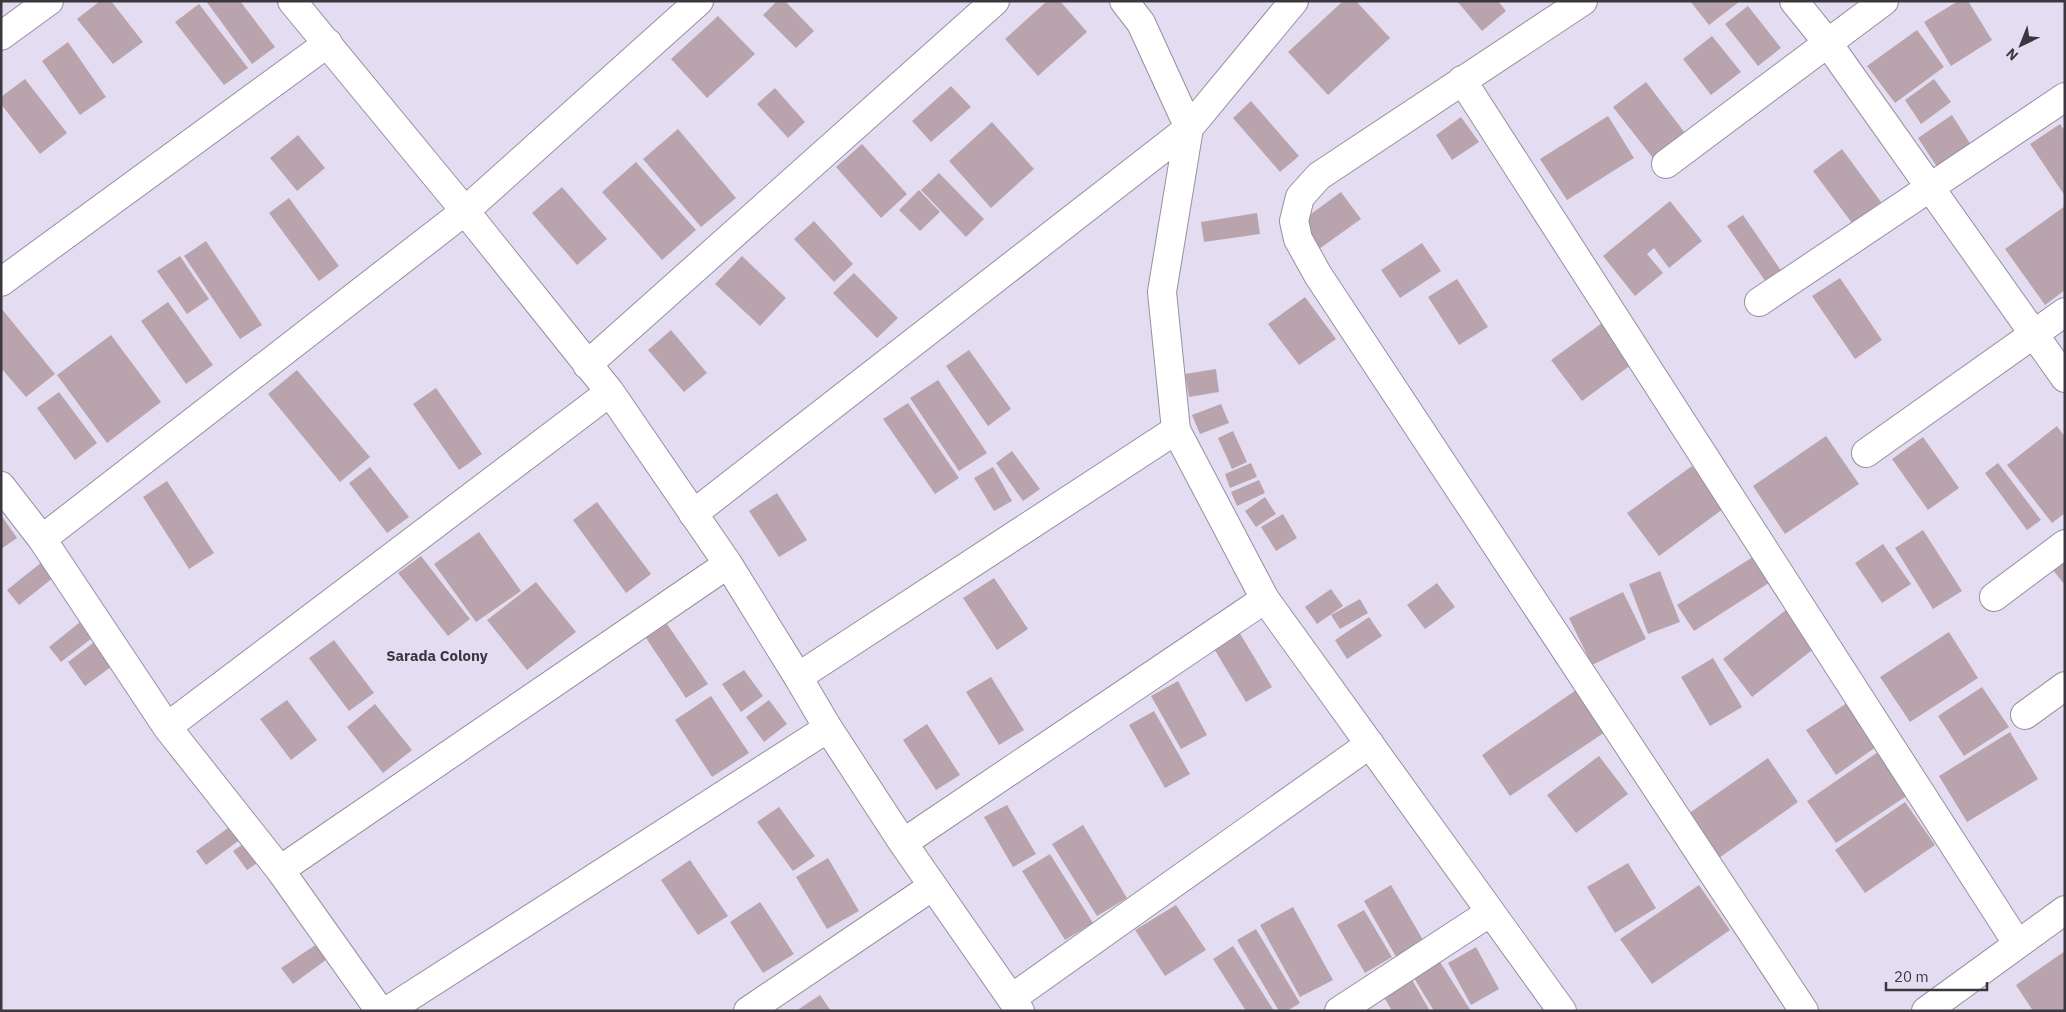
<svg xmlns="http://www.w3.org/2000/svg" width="2066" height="1012" viewBox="0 0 2066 1012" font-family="'IBM Plex Sans',sans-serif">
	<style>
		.building { fill: #b9a4ae }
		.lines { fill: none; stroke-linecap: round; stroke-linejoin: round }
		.minor-casing { stroke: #968fa2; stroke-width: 30 }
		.minor { stroke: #fff; stroke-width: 28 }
		.labels { text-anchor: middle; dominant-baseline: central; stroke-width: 4.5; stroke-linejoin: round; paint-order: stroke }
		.neighbourhood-label { font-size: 15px; font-weight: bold; fill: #3a373f; stroke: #e4ddf1 }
	</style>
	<rect width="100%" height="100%" fill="#e4ddf1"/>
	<path class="building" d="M100 1H111L143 42 113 64 77 19Z
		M206 1H240L275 47 252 64Z
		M777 1H785L814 31 796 48 763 15Z
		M1047 1H1060L1087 32 1038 76 1005 39Z
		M1343 1H1356L1390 38 1328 95 1288 52Z
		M1457 1H1498L1506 11 1482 31Z
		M1690 1H1740L1709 25Z
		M1958 1H1968L1992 40 1951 66 1924 22Z
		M199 4 248 68 224 85 175 22Z
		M1748 6 1781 48 1758 66 1725 24Z
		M718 16 755 54 707 98 671 59Z
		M1917 30 1944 67 1895 103 1867 66Z
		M1712 36 1741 72 1711 95 1683 59Z
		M68 42 106 97 80 115 42 61Z
		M25 79 67 133 40 154 1 104V97Z
		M1934 79 1951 102 1921 124 1905 100Z
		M1646 82 1685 133 1653 158 1613 107Z
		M951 86 971 107 931 142 912 121Z
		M775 88 805 122 788 138 757 104Z
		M1251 101 1299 156 1280 172 1233 118Z
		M1952 115 1971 145 1937 167 1918 138Z
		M1608 116 1634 158 1567 200 1540 159Z
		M1461 117 1479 142 1452 160 1436 135Z
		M992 122 1034 169 991 208 949 161Z
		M2060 124 2065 131V196L2030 144Z
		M678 129 736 198 701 227 643 159Z
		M298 135 325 168 297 191 270 158Z
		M862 144 907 194 881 218 836 167Z
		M1842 149 1881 202 1852 223 1813 171Z
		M636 162 696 230 662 260 602 192Z
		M939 173 984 219 966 237 921 190Z
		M562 187 607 239 577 265 532 213Z
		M919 190 940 212 920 231 899 210Z
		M1341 192 1361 219 1319 249 1300 222Z
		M289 198 339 266 319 281 269 213Z
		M1670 201 1702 241 1669 268 1654 248 1647 254 1663 273 1635 296 1603 256Z
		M2065 206V290L2045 305 2005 249Z
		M1257 213 1260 234 1204 242 1201 222Z
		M1743 215 1782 272 1766 282 1727 226Z
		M814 221 853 264 834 282 794 239Z
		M206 241 262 325 240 339 184 256Z
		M1422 243 1441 271 1400 298 1381 270Z
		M180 256 209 299 187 314 157 271Z
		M742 256 786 298 760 326 715 284Z
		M854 273 898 318 877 338 833 293Z
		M1840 278 1882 340 1855 359 1812 296Z
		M1457 279 1488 327 1459 345 1428 297Z
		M1305 297 1336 339 1299 365 1268 324Z
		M168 302 213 365 186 384 141 321Z
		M1 308 55 374 26 397 1 368Z
		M1605 321 1635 362 1582 401 1551 360Z
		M671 330 707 373 684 392 648 350Z
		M111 335 161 402 107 443 57 375Z
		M969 350 1011 409 988 426 946 366Z
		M1216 369 1219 392 1189 397 1185 374Z
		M297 370 370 457 340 482 268 394Z
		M938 380 987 453 959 471 910 398Z
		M436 388 482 454 459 470 413 404Z
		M59 392 97 443 75 460 37 408Z
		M908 403 959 478 935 494 883 419Z
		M1221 404 1229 423 1200 434 1192 415Z
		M2057 426 2065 437V513L2052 523 2007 465Z
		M1233 431 1247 462 1232 469 1218 438Z
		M1826 436 1859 484 1785 534 1753 486Z
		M1923 437 1959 488 1928 510 1892 459Z
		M1012 451 1040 489 1023 501 996 463Z
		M1251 463 1257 477 1230 488 1225 474Z
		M1998 463 2041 520 2027 530 1985 473Z
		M1692 466 1723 509 1659 556 1627 513Z
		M370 467 409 517 387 533 349 483Z
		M993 467 1012 501 994 511 974 478Z
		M1259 480 1265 493 1237 506 1231 492Z
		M167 481 214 553 189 569 143 497Z
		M777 493 807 540 779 557 749 511Z
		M1265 497 1276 514 1256 527 1245 511Z
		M597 502 651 574 626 593 573 520Z
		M1283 514 1297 538 1276 551 1261 527Z
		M1 515 17 538 1 549Z
		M1923 530 1962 591 1933 609 1895 548Z
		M479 532 521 591 476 622 434 564Z
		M1883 544 1911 584 1882 603 1855 563Z
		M1756 555 1772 581 1694 631 1677 605Z
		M421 556 470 619 448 636 398 573Z
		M2065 559V585L2052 569Z
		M42 562 54 577 19 605 7 590Z
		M1660 571 1680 622 1648 634 1629 584Z
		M994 578 1028 629 997 650 963 598Z
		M536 582 576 632 527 670 487 620Z
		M1437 583 1455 607 1425 629 1407 605Z
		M1331 589 1343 606 1317 624 1305 607Z
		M1623 592 1646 639 1592 665 1569 618Z
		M1360 599 1368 613 1340 629 1331 615Z
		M1786 610 1816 647 1752 697 1723 659Z
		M1369 617 1382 636 1347 659 1335 640Z
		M84 619 96 635 61 662 49 647Z
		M667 624 708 684 686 698 646 638Z
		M1239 632 1272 687 1246 702 1213 647Z
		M1949 632 1978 678 1910 722 1880 677Z
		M97 640 115 664 85 686 68 662Z
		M334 640 374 693 349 711 309 658Z
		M1713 658 1742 707 1710 726 1681 677Z
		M744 670 763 696 741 712 722 684Z
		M991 677 1024 730 999 745 966 692Z
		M1178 681 1207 735 1181 749 1151 696Z
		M1982 687 2009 727 1964 756 1938 716Z
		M1579 688 1608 730 1510 796 1482 755Z
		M711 696 749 753 712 777 675 720Z
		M287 700 317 740 291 760 260 719Z
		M769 700 787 724 764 742 746 717Z
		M1847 703 1876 747 1836 775 1806 730Z
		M375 704 412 750 383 773 347 727Z
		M1154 711 1190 774 1165 788 1129 725Z
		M927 724 960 775 936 790 903 740Z
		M2010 732 2038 779 1967 822 1939 776Z
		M1881 750 1911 793 1836 843 1807 801Z
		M1599 756 1628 794 1576 833 1547 795Z
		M1768 758 1798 802 1719 858 1688 814Z
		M1905 802 1935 845 1865 893 1835 850Z
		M1007 805 1036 854 1013 867 984 817Z
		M779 807 815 856 793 871 757 822Z
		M235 823 245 836 206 865 196 851Z
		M1083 825 1127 898 1097 916 1052 844Z
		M246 842 260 861 247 870 233 851Z
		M1050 854 1093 923 1065 940 1022 871Z
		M828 858 859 911 827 929 796 877Z
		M690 860 728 916 698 935 661 880Z
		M1628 863 1656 908 1615 933 1587 887Z
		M1391 885 1426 945 1399 962 1364 901Z
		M1699 885 1730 930 1652 984 1620 939Z
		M760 902 794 954 763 973 730 922Z
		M1176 905 1206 950 1165 976 1135 930Z
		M1293 907 1333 980 1300 997 1260 925Z
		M1364 910 1392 957 1365 973 1337 925Z
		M1256 929 1300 1003 1287 1011H1279L1237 940Z
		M320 942 330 957 293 984 281 968Z
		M1233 946 1274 1011H1246L1213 959Z
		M1476 947 1499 989 1471 1005 1448 963Z
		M2065 951V1011H2033L2016 985Z
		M1437 957 1471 1011H1434L1411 973Z
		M1411 978 1430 1011H1392L1382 994Z
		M820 995 831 1011H796Z"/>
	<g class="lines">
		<g class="minor-casing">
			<path id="minor" d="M292 1 465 211 610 392 728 564 798 677 828 728 903 843 1020 1011
				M1124 1 1141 23 1189 128 1162 292 1176 430 1265 599 1562 1011
				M1583 1 1319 176 1300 197 1294 221 1298 239 1318 275 1804 1011
				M1794 1 1827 42 2065 378
				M1 36 49 1
				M1462 80 2017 943
				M1666 164 1884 1
				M1 282 328 43
				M1759 302 2065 97
				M587 365 995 1
				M1866 453 2065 312
				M1 486 42 539 167 727 280 870 380 1011
				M693 514 1189 128 1294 1
				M42 539 465 211 699 1
				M1994 597 2065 544
				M798 677 1176 430
				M2025 715 2065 686
				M167 727 610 392
				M903 843 1265 599
				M280 870 728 564
				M1012 998 1370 744
				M387 1011 828 728
				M748 1011 933 886
				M1339 1011 1489 913
				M1926 1011 2065 910"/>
		</g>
		<use href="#minor" class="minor"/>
	</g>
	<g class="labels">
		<g class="neighbourhood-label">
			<text x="437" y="655">Sarada Colony</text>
		</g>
	</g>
	<rect width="2066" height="1012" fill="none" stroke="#3a373f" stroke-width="5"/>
	<g transform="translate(2021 45) rotate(223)" stroke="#e4ddf1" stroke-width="4" paint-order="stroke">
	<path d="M0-4L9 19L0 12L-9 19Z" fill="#3a373f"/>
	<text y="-8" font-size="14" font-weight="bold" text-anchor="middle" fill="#3a373f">N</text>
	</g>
	<path d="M1886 982v8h101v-8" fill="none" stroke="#3a373f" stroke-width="2.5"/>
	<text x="1894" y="982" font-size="15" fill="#3a373f" stroke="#e4ddf1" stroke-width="4" paint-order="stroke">20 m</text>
</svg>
